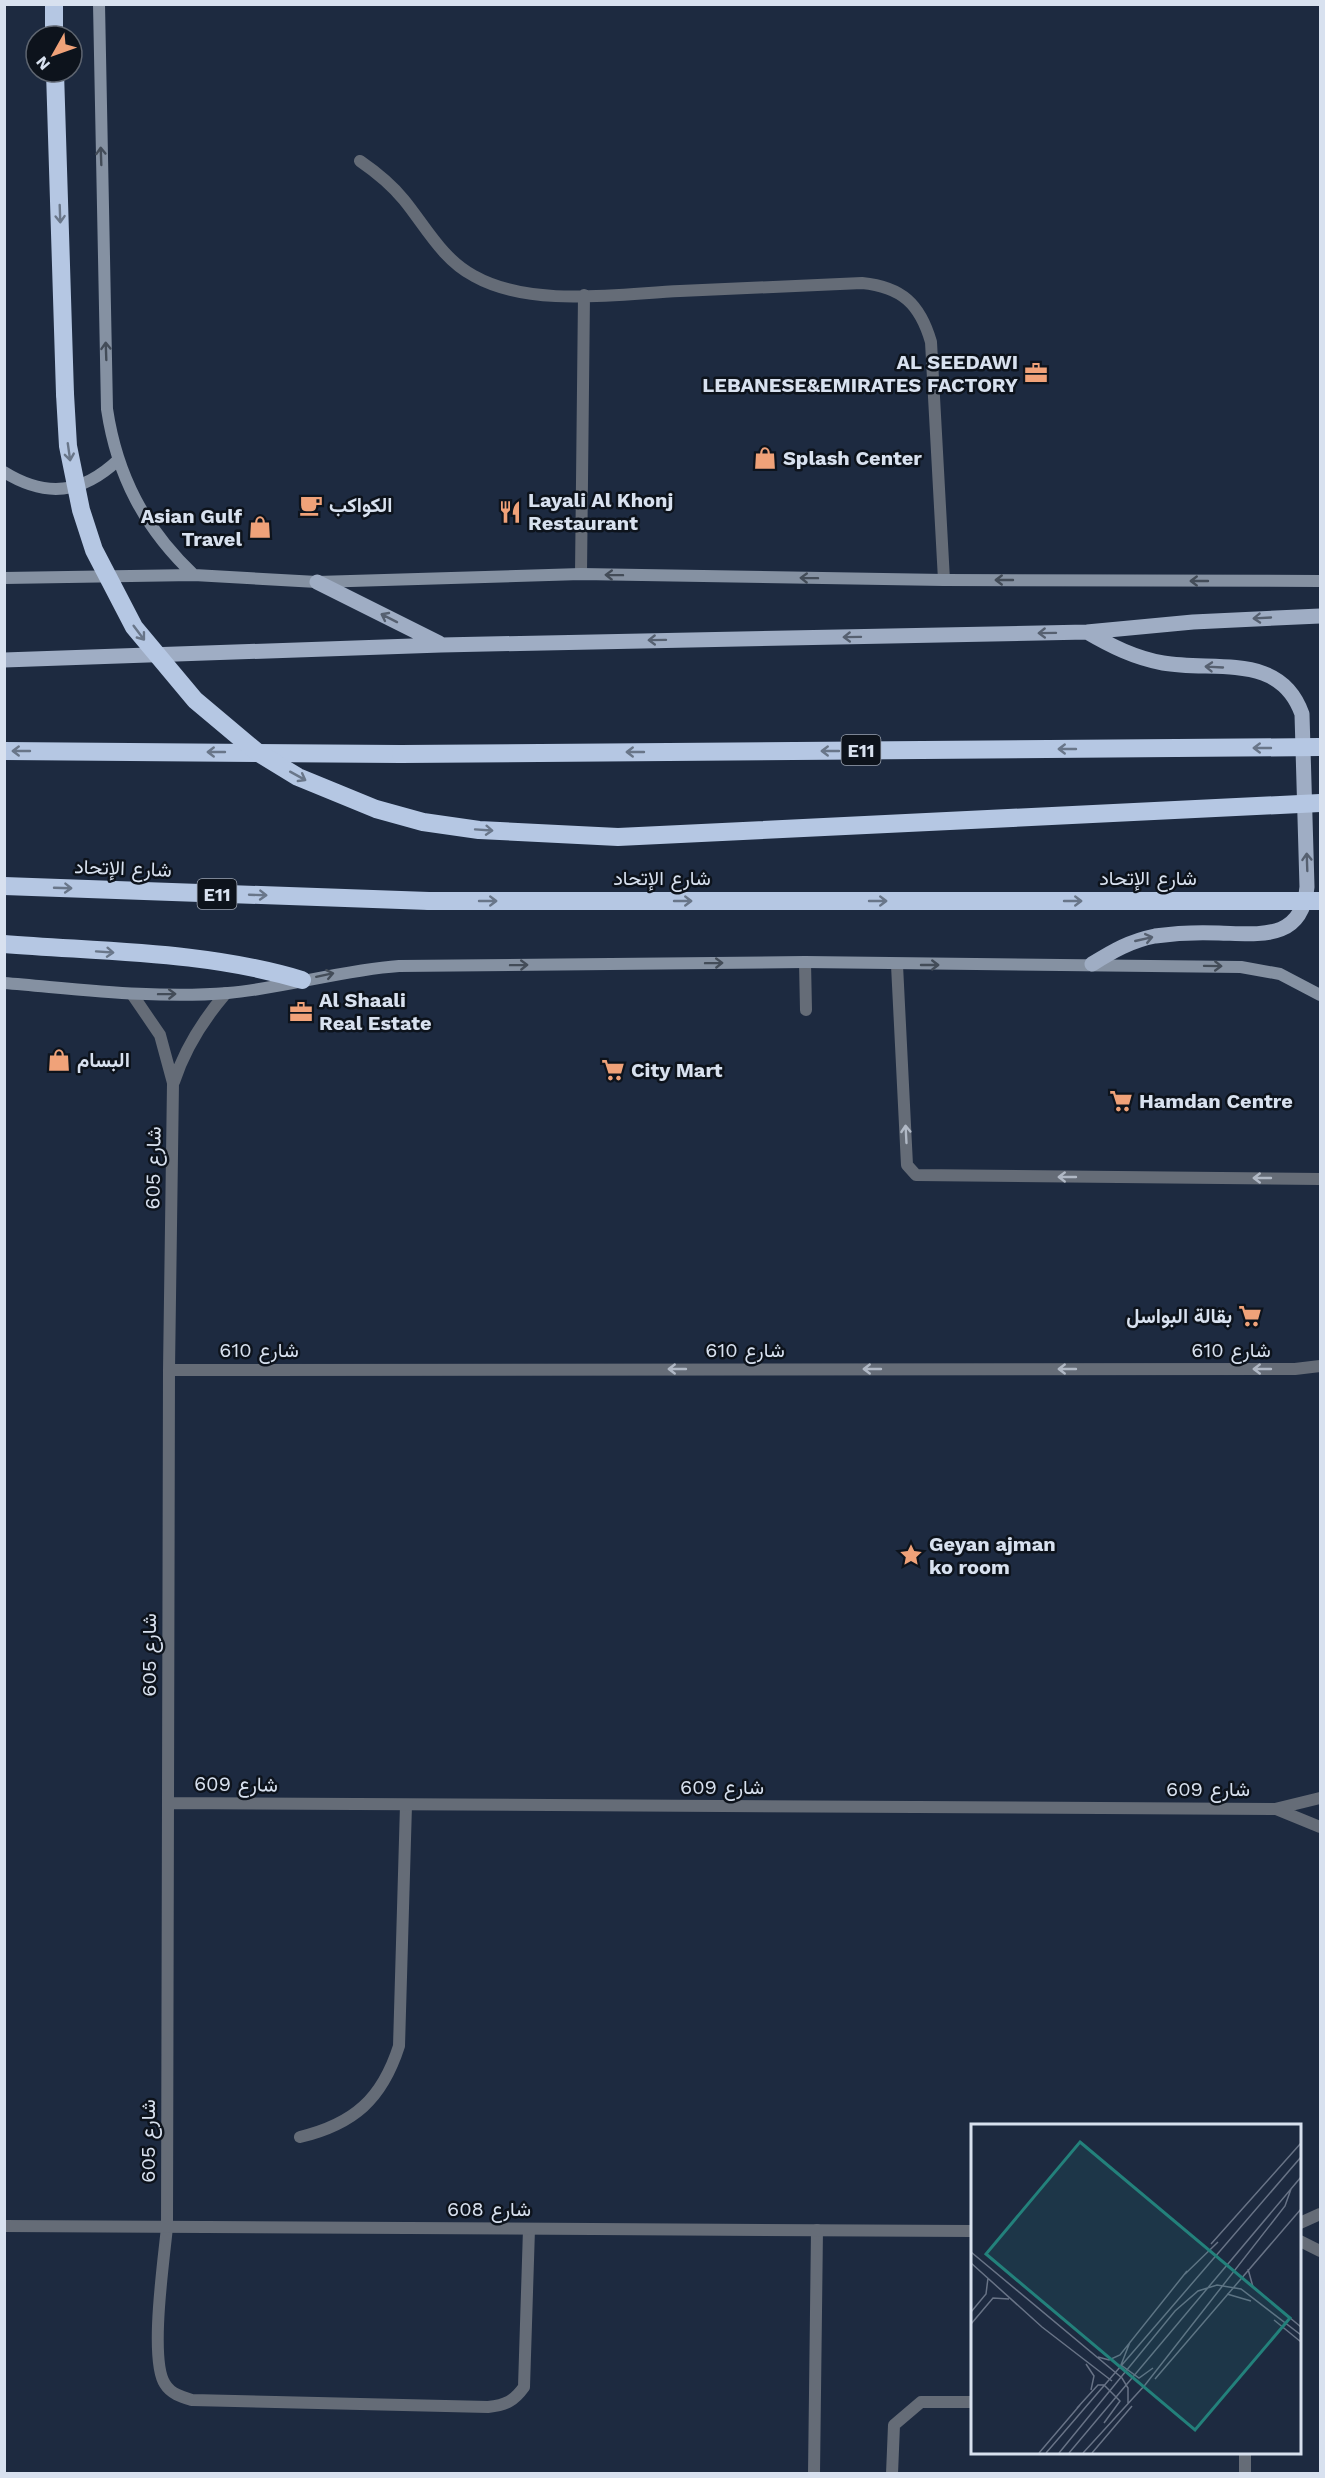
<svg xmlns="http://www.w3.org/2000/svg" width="1325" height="2478" viewBox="0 0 1325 2478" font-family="'Work Sans',Vazirmatn,sans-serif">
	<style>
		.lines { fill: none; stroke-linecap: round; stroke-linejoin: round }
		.lane { stroke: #656c77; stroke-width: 12 }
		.street { stroke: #656c77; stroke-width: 12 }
		.secondary { stroke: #8591a2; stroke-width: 12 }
		.primary { stroke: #9fadc4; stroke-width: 15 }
		.highway { stroke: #b5c7e3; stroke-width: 18 }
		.highway-bridge { stroke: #b5c7e3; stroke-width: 18 }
		.oneway { stroke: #434c58 }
		.oneway2 { stroke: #697689 }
		.oneway3 { stroke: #566070 }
		.oneway4 { stroke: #b0b8c5 }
		.labels { text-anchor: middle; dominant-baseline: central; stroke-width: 5; stroke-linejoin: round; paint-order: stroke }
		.shield { fill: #0d131c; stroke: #9ba3b0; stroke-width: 1.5 }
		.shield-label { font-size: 18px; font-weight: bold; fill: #d8e1ef }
		.poi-label { font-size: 20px; font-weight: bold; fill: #d8e1ef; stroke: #0d131c; text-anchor: start }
		.street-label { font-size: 20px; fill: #d8e1ef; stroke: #0d131c }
		.inset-road { fill: none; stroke: #687386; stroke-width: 1.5 }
		.view { fill: #23817b; fill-opacity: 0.15; stroke: #23817b; stroke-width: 3 }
		.inset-edge { fill: none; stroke: #d8e1ef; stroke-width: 3 }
	</style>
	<rect width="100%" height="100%" fill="#1d2a40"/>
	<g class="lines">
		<path class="lane" d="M360 161C376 172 391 184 404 200 426 227 442 259 474 276 531 308 617 294 680 291 740 288 801 286 862 283 902 287 920 304 931 342L944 580
			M581 574 584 295
			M805 962 806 1010
			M897 965 907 1165 916 1175 1320 1179
			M300 2137C354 2124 382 2099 399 2046L406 1805
			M167 2227C164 2259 149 2360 165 2384 171 2394 182 2397 192 2400L488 2407C506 2405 514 2401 524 2387L529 2229
			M1245 2452V2474
			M814 2474 817 2230
			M892 2474 894 2425 921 2402H972"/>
		<path class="street" d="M132 994 160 1035 173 1083 169 1370 167 2227
			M174 1082C185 1048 203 1020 226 993
			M169 1370 1295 1369 1320 1366
			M168 1803 1275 1809 1320 1798
			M1276 1809 1320 1827
			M1300 2223 1320 2214
			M4 2226 972 2231
			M1300 2241 1320 2251"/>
		<path class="secondary" d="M99 4 107 409C117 476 145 529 194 575
			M4 472C46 498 82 494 118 460
			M4 578 194 575 317 582 581 574 944 580 1320 581
			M4 983C79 989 154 999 228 993 286 988 341 970 399 966L805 962 1241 967 1280 974 1320 995"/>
		<path class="primary" d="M317 582 439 643
			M1087 632C1111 646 1135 658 1163 663 1216 672 1280 652 1302 714L1307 887C1302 941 1260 934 1219 933 1197 932 1176 933 1155 936 1130 941 1113 951 1092 964
			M4 660 441 645 1087 632 1193 622 1320 616"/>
		<path class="highway" d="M54 4V36
			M55 72 65 394
			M4 751 401 754
			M4 886 429 901
			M4 944C104 952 206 951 302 980"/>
		<path class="highway-bridge" d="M65 394 68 446 81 510 94 550 134 627 195 700 257 752 298 777 376 809 423 822 479 830 618 837 1320 803
			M401 754 1320 747
			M429 901H1320"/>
	</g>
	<defs><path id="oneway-shaft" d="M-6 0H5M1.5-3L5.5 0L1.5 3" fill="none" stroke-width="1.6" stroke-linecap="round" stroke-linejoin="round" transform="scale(1.5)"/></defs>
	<g class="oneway">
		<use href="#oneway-shaft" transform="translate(101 156) rotate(-92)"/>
		<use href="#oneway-shaft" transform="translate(106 351) rotate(-92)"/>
		<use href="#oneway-shaft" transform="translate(614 575) rotate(-179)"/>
		<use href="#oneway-shaft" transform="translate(809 578) rotate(-179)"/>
		<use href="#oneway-shaft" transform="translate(1004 580) rotate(-180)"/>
		<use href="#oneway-shaft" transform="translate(1199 581) rotate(-180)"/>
		<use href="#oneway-shaft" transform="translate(714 963) rotate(-1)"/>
		<use href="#oneway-shaft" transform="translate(519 965) rotate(-1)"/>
		<use href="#oneway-shaft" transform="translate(930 965)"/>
		<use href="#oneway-shaft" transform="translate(1213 966) rotate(1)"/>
		<use href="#oneway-shaft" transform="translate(325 975) rotate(-12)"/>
		<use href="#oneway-shaft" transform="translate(167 994) rotate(-1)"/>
	</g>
	<g class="oneway2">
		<use href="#oneway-shaft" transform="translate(60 214) rotate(88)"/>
		<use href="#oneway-shaft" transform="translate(69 452) rotate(82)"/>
		<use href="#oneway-shaft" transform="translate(139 633) rotate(53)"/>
		<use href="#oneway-shaft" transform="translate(1262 748) rotate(180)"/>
		<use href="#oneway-shaft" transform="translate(1067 749) rotate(180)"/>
		<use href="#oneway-shaft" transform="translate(21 751) rotate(-180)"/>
		<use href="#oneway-shaft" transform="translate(830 751) rotate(180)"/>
		<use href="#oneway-shaft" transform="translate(216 752) rotate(-180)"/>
		<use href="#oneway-shaft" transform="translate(635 752) rotate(180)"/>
		<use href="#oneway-shaft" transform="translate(298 776) rotate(29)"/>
		<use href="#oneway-shaft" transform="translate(484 830) rotate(4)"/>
		<use href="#oneway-shaft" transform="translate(63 888) rotate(2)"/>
		<use href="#oneway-shaft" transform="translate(258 895) rotate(2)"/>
		<use href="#oneway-shaft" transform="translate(488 901)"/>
		<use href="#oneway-shaft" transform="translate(683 901)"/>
		<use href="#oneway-shaft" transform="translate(878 901)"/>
		<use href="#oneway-shaft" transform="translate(1073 901)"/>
		<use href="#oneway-shaft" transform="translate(105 952) rotate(4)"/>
	</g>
	<g class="oneway3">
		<use href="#oneway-shaft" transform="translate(389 618) rotate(-153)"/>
		<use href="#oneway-shaft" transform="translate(1262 618) rotate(177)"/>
		<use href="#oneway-shaft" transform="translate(1047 633) rotate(179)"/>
		<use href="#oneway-shaft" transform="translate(852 637) rotate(179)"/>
		<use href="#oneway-shaft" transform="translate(657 640) rotate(179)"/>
		<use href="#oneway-shaft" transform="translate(1214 667) rotate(-177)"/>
		<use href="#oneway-shaft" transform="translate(1307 862) rotate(-92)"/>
		<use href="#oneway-shaft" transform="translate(1144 939) rotate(-13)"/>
	</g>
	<g class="oneway4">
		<use href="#oneway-shaft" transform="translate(906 1134) rotate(-93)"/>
		<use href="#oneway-shaft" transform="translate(1067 1177) rotate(-180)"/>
		<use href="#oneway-shaft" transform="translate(1262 1178) rotate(-180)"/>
		<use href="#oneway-shaft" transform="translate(677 1369) rotate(180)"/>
		<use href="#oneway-shaft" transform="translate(872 1369) rotate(180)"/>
		<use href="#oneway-shaft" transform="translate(1067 1369) rotate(180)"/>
		<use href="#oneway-shaft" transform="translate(1262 1369) rotate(180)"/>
	</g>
	<defs>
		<g id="office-bare" transform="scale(1.8)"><path d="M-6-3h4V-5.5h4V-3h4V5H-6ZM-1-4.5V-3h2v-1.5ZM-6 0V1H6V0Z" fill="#f0a279" stroke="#0d131c" stroke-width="2.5" paint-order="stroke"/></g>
		<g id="shop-bare" transform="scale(1.8)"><path d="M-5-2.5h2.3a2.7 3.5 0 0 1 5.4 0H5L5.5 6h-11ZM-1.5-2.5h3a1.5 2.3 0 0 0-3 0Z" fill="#f0a279" stroke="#0d131c" stroke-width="2.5" paint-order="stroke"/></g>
		<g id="cafe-bare" transform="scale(1.8)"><path d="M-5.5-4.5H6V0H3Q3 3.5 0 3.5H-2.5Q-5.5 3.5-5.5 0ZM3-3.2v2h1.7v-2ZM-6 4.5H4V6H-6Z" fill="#f0a279" stroke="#0d131c" stroke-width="2.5" paint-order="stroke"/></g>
		<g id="restaurant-bare" transform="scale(1.8)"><path d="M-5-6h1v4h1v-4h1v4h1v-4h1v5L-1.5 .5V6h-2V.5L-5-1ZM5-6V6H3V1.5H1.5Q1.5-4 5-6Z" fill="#f0a279" stroke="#0d131c" stroke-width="2.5" paint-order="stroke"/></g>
		<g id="supermarket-bare" transform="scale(1.8)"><path d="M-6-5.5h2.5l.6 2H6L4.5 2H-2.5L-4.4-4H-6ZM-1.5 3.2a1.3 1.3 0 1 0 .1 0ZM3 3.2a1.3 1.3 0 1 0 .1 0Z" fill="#f0a279" stroke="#0d131c" stroke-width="2.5" paint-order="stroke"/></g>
		<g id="sight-bare" transform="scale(1.8)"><path d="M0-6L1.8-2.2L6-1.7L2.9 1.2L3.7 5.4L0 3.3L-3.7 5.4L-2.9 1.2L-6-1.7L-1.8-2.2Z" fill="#f0a279" stroke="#0d131c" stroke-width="2.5" paint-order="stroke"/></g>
	</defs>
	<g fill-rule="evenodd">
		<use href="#office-bare" x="1036" y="373"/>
		<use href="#shop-bare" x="765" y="458"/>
		<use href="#cafe-bare" x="311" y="505"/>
		<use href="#restaurant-bare" x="510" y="512"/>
		<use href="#shop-bare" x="260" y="527"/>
		<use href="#office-bare" x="301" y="1012"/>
		<use href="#shop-bare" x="59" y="1060"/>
		<use href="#supermarket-bare" x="613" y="1070"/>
		<use href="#supermarket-bare" x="1121" y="1101"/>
		<use href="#supermarket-bare" x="1250" y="1316"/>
		<use href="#sight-bare" x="911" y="1555"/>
	</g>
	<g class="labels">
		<g class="shield">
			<rect x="841.5" y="735" width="39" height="30" rx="4.5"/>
			<rect x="197.5" y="879" width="39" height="30" rx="4.5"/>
		</g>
		<g class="shield-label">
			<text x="861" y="750">E11</text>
			<text x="217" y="894">E11</text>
		</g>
		<g class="poi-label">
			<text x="1018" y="362" text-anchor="end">AL SEEDAWI<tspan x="1018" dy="23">LEBANESE&amp;EMIRATES FACTORY</tspan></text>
			<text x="783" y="458">Splash Center</text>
			<text x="528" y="500">Layali Al Khonj<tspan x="528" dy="23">Restaurant</tspan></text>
			<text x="329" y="505">الكواكب</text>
			<text x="242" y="516" text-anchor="end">Asian Gulf<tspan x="242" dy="23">Travel</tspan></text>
			<text x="319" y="1000">Al Shaali<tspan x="319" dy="23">Real Estate</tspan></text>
			<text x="77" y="1060">البسام</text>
			<text x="631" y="1070">City Mart</text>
			<text x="1139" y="1101">Hamdan Centre</text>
			<text x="1232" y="1316" text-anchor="end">بقالة البواسل</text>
			<text x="929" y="1544">Geyan ajman<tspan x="929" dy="23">ko room</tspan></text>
		</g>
		<g class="street-label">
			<text transform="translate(123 868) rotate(2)">شارع الإتحاد</text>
			<text x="662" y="878">شارع الإتحاد</text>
			<text x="1148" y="878">شارع الإتحاد</text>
			<text transform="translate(153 1168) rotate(-89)">شارع 605</text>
			<text x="259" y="1350">شارع 610</text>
			<text x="745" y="1350">شارع 610</text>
			<text x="1231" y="1350">شارع 610</text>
			<text transform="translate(149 1655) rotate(-90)">شارع 605</text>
			<text transform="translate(236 1784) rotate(1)">شارع 609</text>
			<text x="722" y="1787">شارع 609</text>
			<text x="1208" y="1789">شارع 609</text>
			<text transform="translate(148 2141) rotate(-90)">شارع 605</text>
			<text x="489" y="2209">شارع 608</text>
		</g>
	</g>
	<g transform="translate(971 2124)">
		<rect width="330" height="330" fill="#1d2a40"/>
		<path class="inset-road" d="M240 120 330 19M0 128 151 254 157 264V279M0 139 71 203 141 257M277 145 282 163 330 203M214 150 247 118M256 170 280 177M0 188 15 170 17 154M303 196 330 218M0 200 22 174 38 175M159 218 150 241 168 254 182 244M127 233 138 236 149 231 216 147M115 240 123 252 120 266M184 255 330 85M106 284 127 261H133L149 277 133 299M68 329 109 281M75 329 330 33M88 329 204 187 227 167 246 161 270 165 330 211M98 329 330 53M112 329 174 261 314 82 320 65M121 329 161 282"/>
		<path class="view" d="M109 18 319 194 224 306 15 130Z"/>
		<rect width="330" height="330" class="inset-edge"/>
	</g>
	<rect width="1325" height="2478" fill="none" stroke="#d8e1ef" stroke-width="12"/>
	<g transform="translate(54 54) rotate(230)"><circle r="28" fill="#0d131c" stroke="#5e6570" stroke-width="1.5"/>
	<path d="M0-4.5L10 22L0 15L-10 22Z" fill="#f0a279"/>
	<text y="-9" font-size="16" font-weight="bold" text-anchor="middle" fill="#d8e1ef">N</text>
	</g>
</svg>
